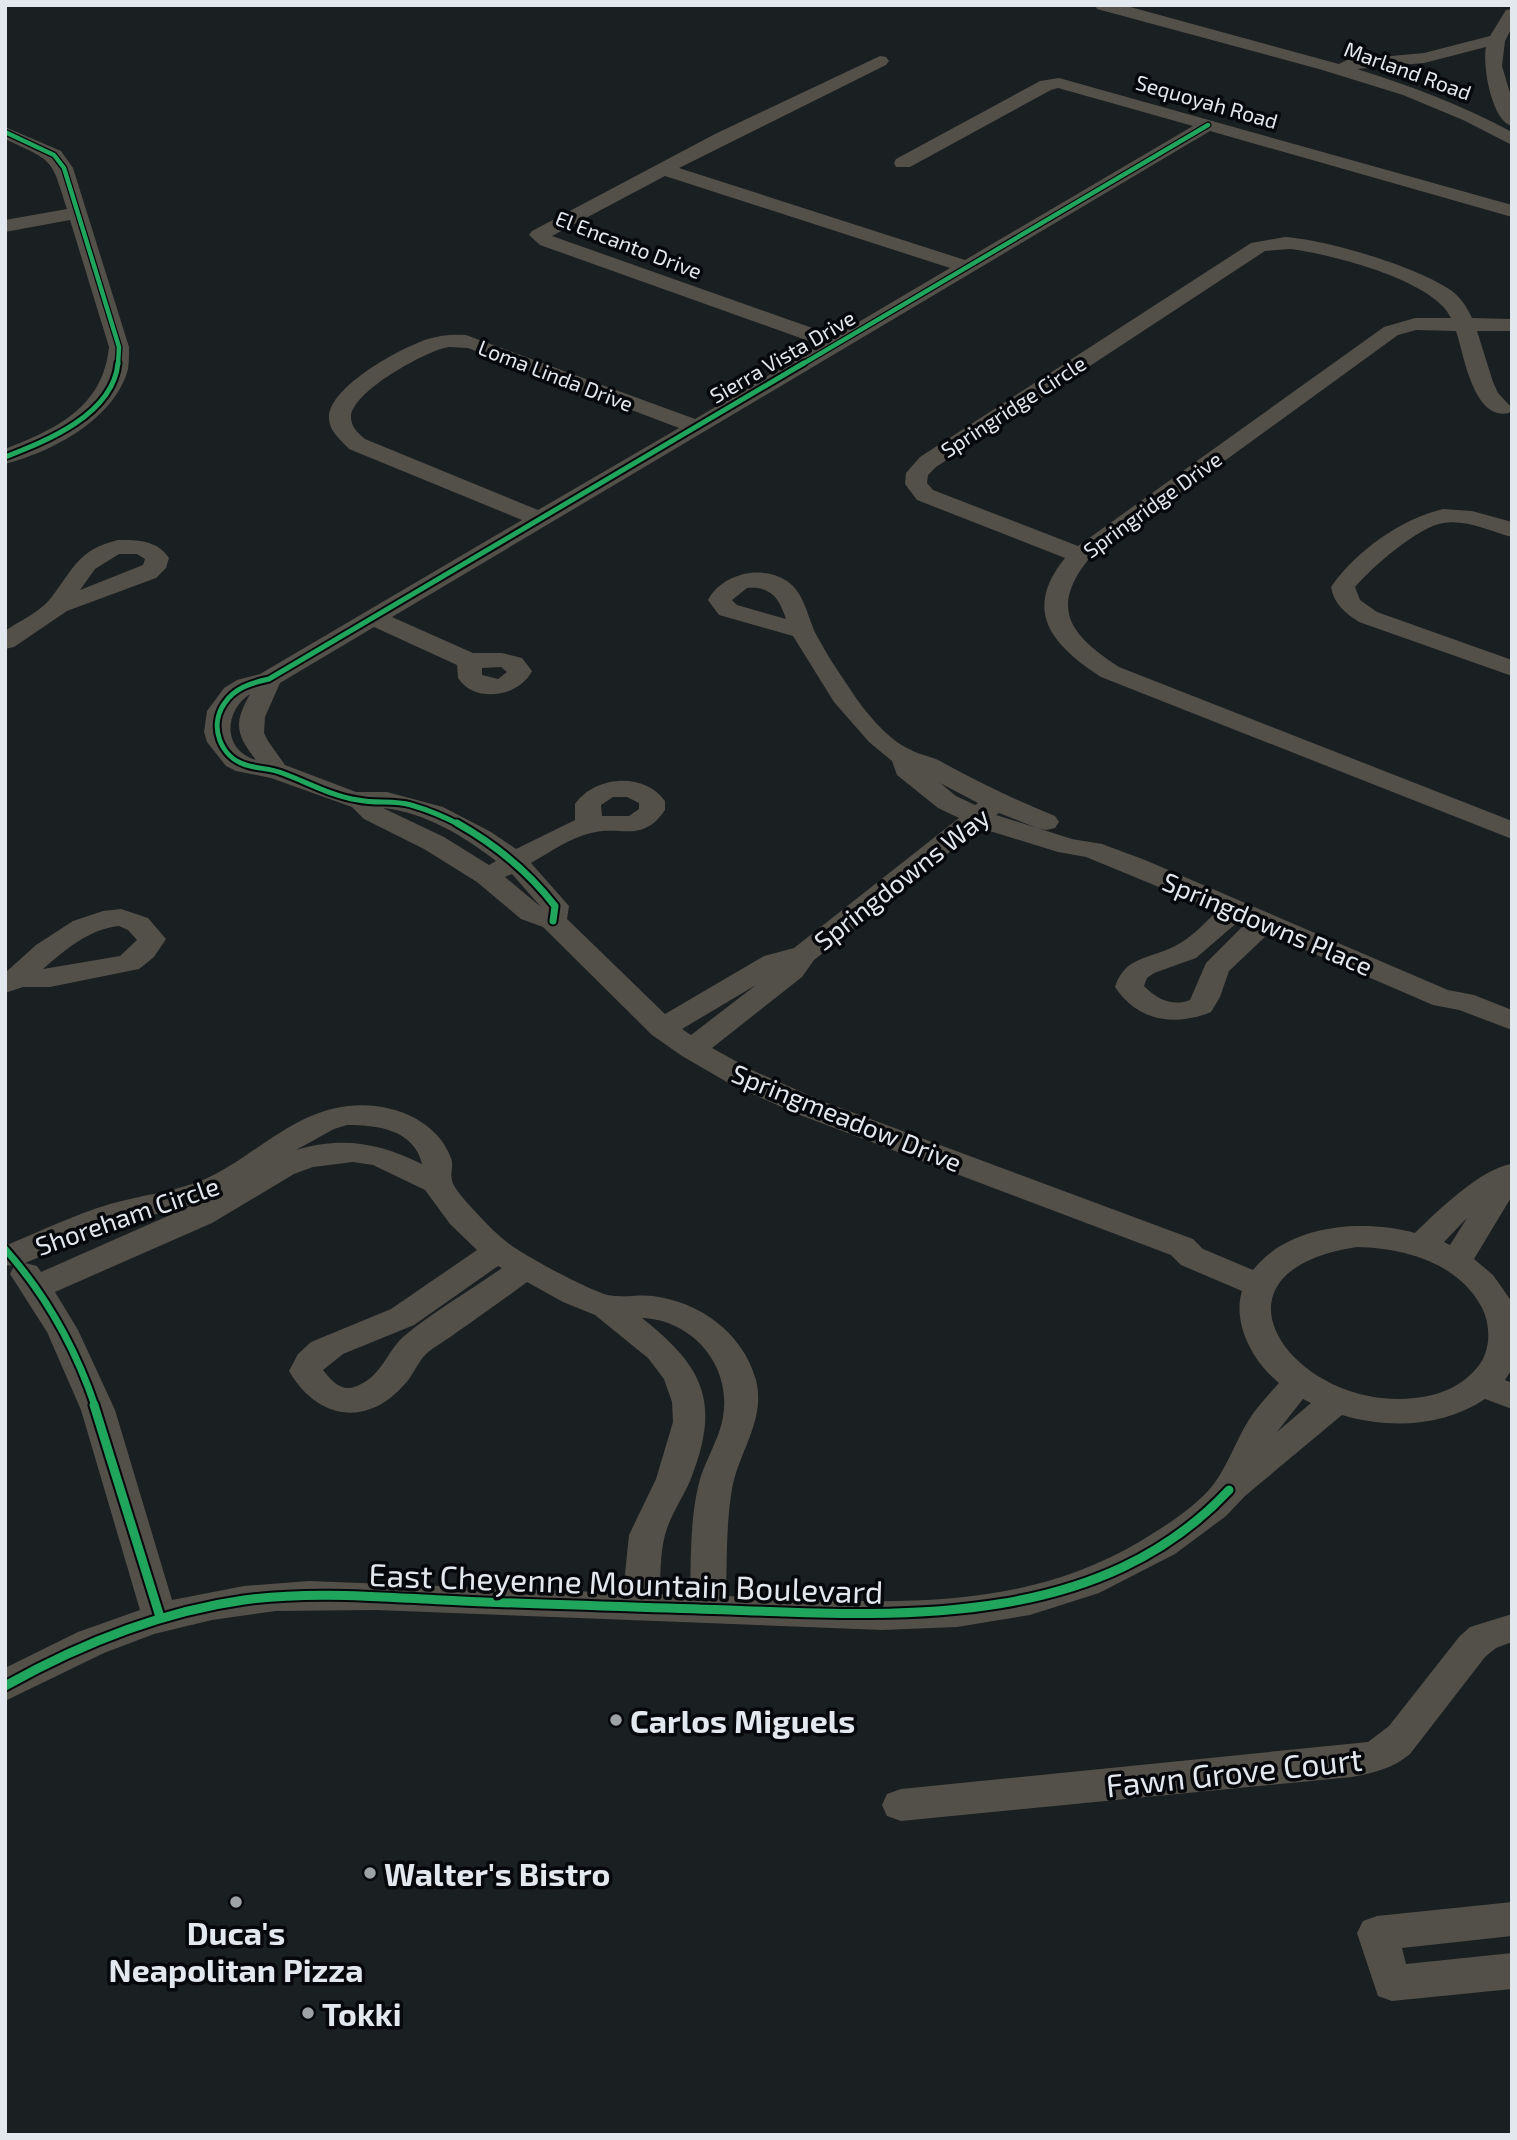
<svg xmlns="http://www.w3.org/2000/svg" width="1517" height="2140" viewBox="0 0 1517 2140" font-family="'Exo 2',sans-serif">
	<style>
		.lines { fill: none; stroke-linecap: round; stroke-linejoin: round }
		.minor { fill: #534f49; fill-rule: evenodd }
		.cycleway-far3-casing { stroke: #06080c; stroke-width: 7 }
		.cycleway-far2-casing { stroke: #06080c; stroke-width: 9 }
		.cycleway-far1-casing { stroke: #06080c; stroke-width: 11 }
		.cycleway-casing { stroke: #06080c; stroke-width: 13 }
		.cycleway-far3 { stroke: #20a55d; stroke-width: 4.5 }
		.cycleway-far2 { stroke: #20a55d; stroke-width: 5 }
		.cycleway-far1 { stroke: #20a55d; stroke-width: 7 }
		.cycleway { stroke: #20a55d; stroke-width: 9 }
		.poi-dot { fill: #9da2a7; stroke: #06080c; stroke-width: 2.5 }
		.labels { text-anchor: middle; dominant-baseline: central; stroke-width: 7; stroke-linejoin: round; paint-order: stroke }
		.far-street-label { font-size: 21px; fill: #e3e8ee; stroke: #06080c }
		.street-label { font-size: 26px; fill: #e3e8ee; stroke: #06080c }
		.near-street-label { font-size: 32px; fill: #e3e8ee; stroke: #06080c }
		.near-poi-label { font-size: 32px; font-weight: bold; fill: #e3e8ee; stroke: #06080c; text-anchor: start }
	</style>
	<rect width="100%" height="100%" fill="#1a1f22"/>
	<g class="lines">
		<path class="minor" d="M1095 5H1123L1339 64 1347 60 1424 53 1490 36 1506 10 1512 9V27L1505 41 1502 66 1512 100V126C1492 122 1482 65 1486 47L1424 63 1357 69C1411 86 1462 105 1512 132V145L1463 120 1403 95 1319 69 1097 9Z
			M880 56 886 57 889 61 886 65 679 168 965 260 1193 126 1058 88 1051 90 910 167H896L894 163 896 159 1040 81 1059 78 1512 205V217L1210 131 392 617 473 653H502L522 658 532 671C519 697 475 704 458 678L457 665 374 627 280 683 265 717 264 733 268 741 285 765 356 792H387L443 807 491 832 516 849 575 820V804C594 776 644 771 665 801V810C642 844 621 825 591 833 570 838 550 852 531 863L569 906 567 919 665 1014 764 956 794 948 959 818 938 808 897 775 892 761 869 742 834 702 793 636 719 615 708 600C722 574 761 564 787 581 805 593 807 617 817 636 826 653 837 670 848 686 862 708 886 739 911 750 920 755 931 756 940 761 978 782 1015 800 1055 816L1059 822 1055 828 1046 830 1037 828 999 813 996 815 1072 839 1102 844 1145 860 1448 990 1474 995 1512 1010V1030L1459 1010 1433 1005 1268 934 1229 971 1220 997 1211 1012C1175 1027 1137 1021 1115 987 1125 956 1150 959 1175 946 1191 938 1204 924 1217 911L1086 857 1058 852 980 828 814 960 802 977 712 1048 754 1071 822 1101 1193 1239 1203 1249 1253 1270C1289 1224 1363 1219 1415 1233 1436 1212 1483 1167 1512 1164V1196L1474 1259 1493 1275 1512 1302V1369L1505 1380 1512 1383V1409L1485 1399C1443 1427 1389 1429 1342 1415L1245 1496 1226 1516 1175 1554 1099 1593 1030 1615 957 1627 882 1630 376 1610 276 1611 212 1620 154 1634 104 1653 5 1701V1668L78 1632 140 1610 81 1410 47 1332 10 1274 14 1266 5 1265V1246C40 1231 74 1215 110 1204 141 1195 174 1192 203 1180 253 1158 292 1112 348 1106 387 1101 437 1118 451 1158 454 1166 450 1173 452 1180 453 1188 466 1201 471 1207 482 1219 495 1233 508 1243 525 1256 588 1290 608 1295 622 1298 639 1294 653 1296 700 1302 743 1333 756 1380 766 1420 739 1451 732 1489 726 1524 727 1560 726 1596 868 1601 1010 1618 1139 1542 1162 1528 1188 1512 1207 1492 1227 1471 1235 1440 1252 1415 1260 1404 1270 1393 1279 1383 1253 1362 1232 1323 1242 1291L1181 1265 1171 1255 800 1115 732 1085 682 1056 652 1035 543 927 521 919 477 882 424 849 364 819 352 807 271 778 236 771 226 766 207 742 204 732 207 711 224 688 237 680 260 674 522 520 349 449C341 440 329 431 329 418 328 387 402 347 428 339 440 335 453 334 466 335L695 419 820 345 540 245 529 235 532 231 715 134ZM665 176 950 268 835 336 552 236ZM449 347 468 348 679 428 538 510 365 439C358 433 351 427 351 417 351 392 427 350 449 347ZM747 588C771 586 779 598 786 619L737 605 732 600ZM501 667 507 672 498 679 482 675V668ZM250 694C234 723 235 733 256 760 222 750 224 711 250 694ZM940 783 978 803 975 805 956 796ZM613 797H627L639 803V809L629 816H602L601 805ZM383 808C424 812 464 836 496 861L489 865 444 837ZM512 874 541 907 505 877ZM1239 921 1245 924 1206 963 1190 1000C1172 1007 1157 999 1144 986L1147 978 1154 973 1196 958ZM756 985 691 1035 682 1029ZM347 1125C376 1125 414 1129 422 1164 379 1143 343 1136 296 1150L334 1129ZM353 1162 373 1165 425 1190 450 1224 477 1250 391 1309 311 1342 298 1354 289 1371C317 1419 366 1428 404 1385 413 1376 417 1363 426 1354 435 1346 447 1340 457 1332 480 1316 504 1299 527 1282L563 1302 595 1315 648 1358 664 1379 672 1402 673 1422 656 1479 629 1535 623 1593 309 1581 244 1586 172 1600 115 1410 78 1330 55 1292 212 1223 294 1174 313 1167ZM195 1204 41 1272 37 1266 25 1263 118 1224ZM1467 1218 1450 1245 1444 1242 1465 1220ZM1357 1247C1403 1248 1457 1262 1481 1306 1492 1326 1491 1354 1475 1370 1459 1388 1437 1396 1414 1398 1296 1412 1191 1272 1357 1247ZM498 1266 502 1268C471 1290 431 1313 403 1337 386 1353 381 1378 354 1387 341 1392 330 1379 323 1370L343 1354 414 1325ZM642 1318C693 1320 732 1366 723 1417 719 1441 703 1463 698 1487 690 1522 691 1559 690 1595L659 1594C661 1575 660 1553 665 1535 670 1516 682 1499 690 1481 721 1403 705 1368 642 1318ZM1303 1399 1311 1403 1277 1432Z
			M5 127 61 151 73 168 129 347C129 354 129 362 128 369 115 419 52 452 5 464V449C57 429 103 407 109 347L70 220 5 232V220L67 209C51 157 54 162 5 139Z
			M1285 237C1328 240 1414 266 1449 289 1460 296 1467 307 1472 318L1512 319V331H1477L1493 382 1498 393 1512 408 1509 413C1473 421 1464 354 1456 331L1416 330 1398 335 1088 560C1048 610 1073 637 1119 667L1512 821V839L1101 677C1052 645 1022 611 1065 558L917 500 905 484 906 473 920 457 1251 243ZM1290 249C1330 254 1434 280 1451 318H1415L1384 327 1078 546 933 490 927 483 928 475 936 467 1265 251Z
			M1443 509 1472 511 1512 522V537C1489 531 1466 519 1443 523 1418 527 1371 568 1355 587L1360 600 1377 612 1512 660V676L1359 622C1345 613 1334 604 1331 587 1356 551 1401 519 1443 509Z
			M118 540C138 540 157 540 169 558L166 568 156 578 67 611 14 647 5 649V631C19 621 40 612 50 599 74 569 77 550 118 540ZM119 554H137L145 559 143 565 80 590 95 569Z
			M121 909 148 918 166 939 154 957 139 969 50 987H23L5 993V973L36 945 73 921 103 911ZM119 926 128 930 137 940 120 956 43 969C65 950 89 929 119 926Z
			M1512 1614V1642L1496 1648 1485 1657 1410 1754C1394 1768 1373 1773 1352 1777L901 1821 887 1816 882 1805 887 1794 901 1789 1368 1742 1389 1726 1459 1637 1470 1627Z
			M1512 1902V1936L1402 1948 1406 1964 1512 1953V1989L1392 2001 1378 1996 1357 1933 1363 1921 1377 1916Z"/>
		<g class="cycleway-far3-casing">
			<path id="cycleway-far3" d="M5 132 54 155 64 168 119 347 118 365
				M801 365 1208 125"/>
		</g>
		<g class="cycleway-far2-casing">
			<path id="cycleway-far2" d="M5 457C46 441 113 415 118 363
				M460 825C445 817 428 810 411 805 393 800 376 804 358 800 331 796 307 782 282 773 270 768 258 769 246 765 220 757 209 726 224 704 234 688 251 683 269 679L804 363"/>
		</g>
		<g class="cycleway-far1-casing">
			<path id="cycleway-far1" d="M457 823C496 845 528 871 555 906L553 921
				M5 1249C47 1296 75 1347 95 1406"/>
		</g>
		<g class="cycleway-casing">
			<path id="cycleway" d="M94 1405 160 1617
				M5 1686C80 1644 159 1612 244 1600 316 1590 390 1598 462 1601 551 1605 641 1607 730 1610 903 1617 1100 1628 1229 1490"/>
		</g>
		<use href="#cycleway-far3" class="cycleway-far3"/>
		<use href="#cycleway-far2" class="cycleway-far2"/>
		<use href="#cycleway-far1" class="cycleway-far1"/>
		<use href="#cycleway" class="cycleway"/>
	</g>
	<g class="poi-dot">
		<circle cx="616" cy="1720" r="7"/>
		<circle cx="370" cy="1873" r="7"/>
		<circle cx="236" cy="1902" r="7"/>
		<circle cx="308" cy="2013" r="7"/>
	</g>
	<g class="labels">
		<g class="far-street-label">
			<text transform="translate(1408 70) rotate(20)">Marland Road</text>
			<text transform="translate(1207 101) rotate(16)">Sequoyah Road</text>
			<text transform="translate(629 244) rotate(21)">El Encanto Drive</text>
			<text transform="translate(782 356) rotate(-30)">Sierra Vista Drive</text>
			<text transform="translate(556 375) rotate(21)">Loma Linda Drive</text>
			<text transform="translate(1013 406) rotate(-33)">Springridge Circle</text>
			<text transform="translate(1152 504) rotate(-36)">Springridge Drive</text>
		</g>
		<g class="street-label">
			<text transform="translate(901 878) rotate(-38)">Springdowns Way</text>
			<text transform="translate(1268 923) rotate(23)">Springdowns Place</text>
			<text transform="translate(847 1117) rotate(22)">Springmeadow Drive</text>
			<text transform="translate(127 1215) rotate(-19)">Shoreham Circle</text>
		</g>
		<g class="near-street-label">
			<text transform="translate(626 1582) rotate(2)">East Cheyenne Mountain Boulevard</text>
			<text transform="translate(1234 1771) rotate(-6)">Fawn Grove Court</text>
		</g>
		<g class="near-poi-label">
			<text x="630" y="1720">Carlos Miguels</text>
			<text x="384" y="1873">Walter's Bistro</text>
			<text x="236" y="1932" text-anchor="middle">Duca's<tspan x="236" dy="37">Neapolitan Pizza</tspan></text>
			<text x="322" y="2013">Tokki</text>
		</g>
	</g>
	<rect width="1517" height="2140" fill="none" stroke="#e3e8ee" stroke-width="14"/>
</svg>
